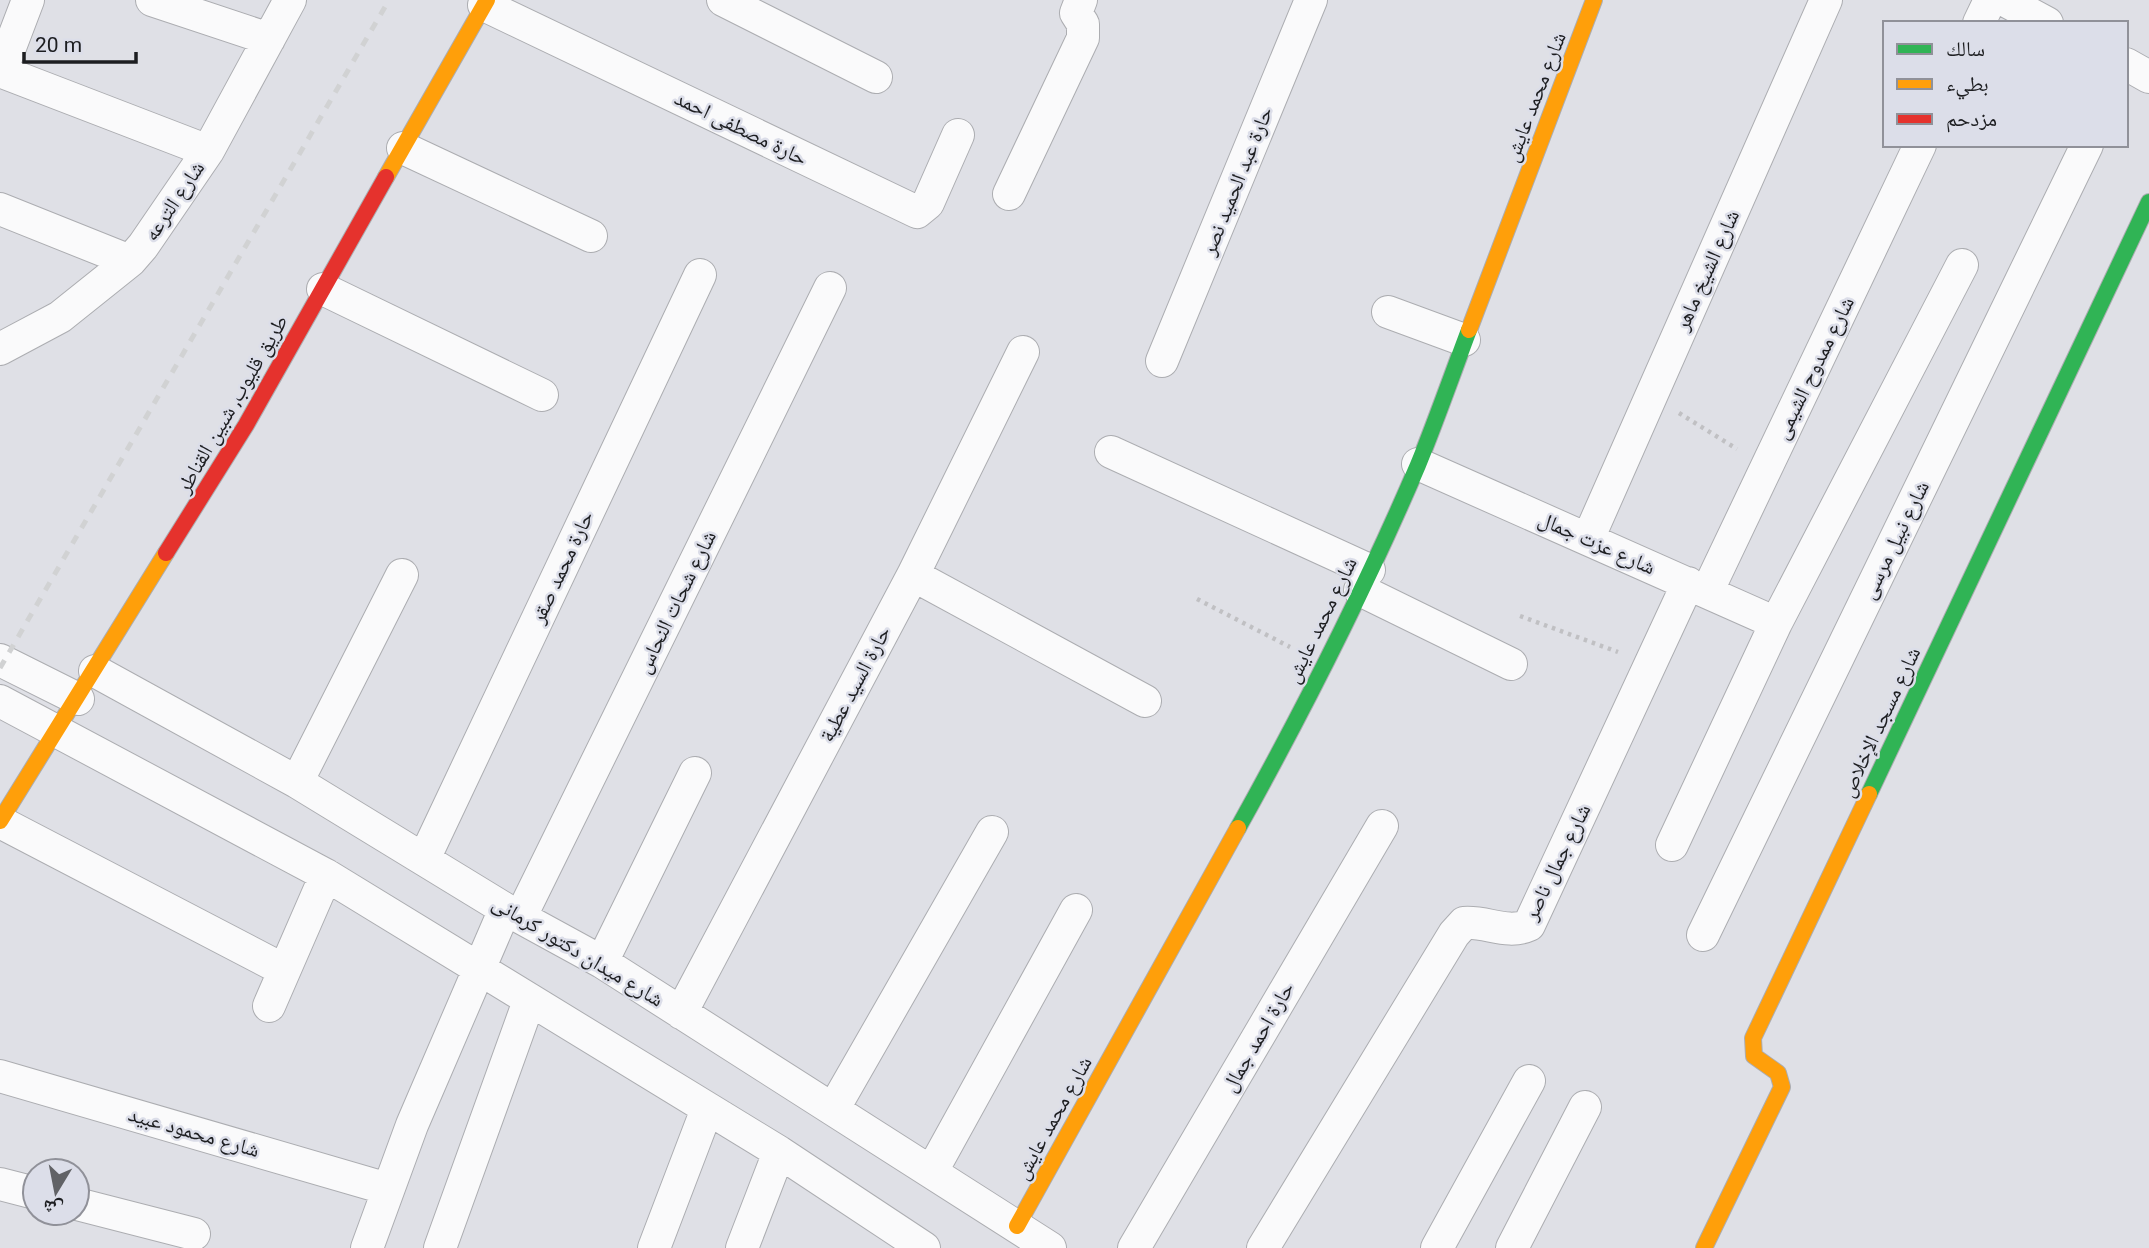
<svg xmlns="http://www.w3.org/2000/svg" width="2149" height="1248" viewBox="0 0 2149 1248" font-family="Roboto,'Noto Naskh Arabic',sans-serif">
	<style>
		.lines { fill: none; stroke-linecap: round; stroke-linejoin: round }
		.street-casing { stroke: #acadb1; stroke-width: 34 }
		.fast-casing { stroke: #acadb1; stroke-width: 18 }
		.slow-casing { stroke: #acadb1; stroke-width: 18 }
		.jam-casing { stroke: #acadb1; stroke-width: 18 }
		.path { stroke: #c0c0c3; stroke-width: 4.5; stroke-dasharray: 3.5 5; stroke-linecap: butt }
		.street { stroke: #fafafb; stroke-width: 32 }
		.fast { stroke: #30b455; stroke-width: 16 }
		.slow { stroke: #ff9f0a; stroke-width: 16 }
		.jam { stroke: #e5322d; stroke-width: 16 }
		.rail { stroke: #d1d2d3; stroke-width: 5; stroke-dasharray: 9 9; stroke-linecap: butt }
		.labels { text-anchor: middle; dominant-baseline: central; stroke-width: 5; stroke-linejoin: round; paint-order: stroke }
		.street-label { font-size: 21px; fill: #1d1e21; stroke: #dcdee9 }
	</style>
	<rect width="100%" height="100%" fill="#dfe0e6"/>
	<g class="lines">
		<g class="street-casing">
			<path id="street" d="M152 0 269 39
				M723 0 876 77
				M2004 0 2047 23
				M484 5 917 212 928 203 958 135
				M1979 23 1990 0
				M2126 64 2149 77
				M0 71 208 151
				M1 71 28 0
				M403 148 591 236
				M1009 194 1083 38V24L1076 13 1081 0
				M0 209 130 261
				M323 289 542 395
				M1388 312 1464 340
				M0 349 60 317 130 261 143 246 208 151 290 0
				M1162 361 1311 0
				M1111 452 1369 570
				M1418 464 1776 623
				M1588 539 1826 0
				M913 575 1145 701
				M1360 590 1511 664
				M1707 592 1920 145
				M0 660 78 699
				M95 671 297 782 505 909 602 962 1050 1248
				M0 701 326 875 779 1152 924 1248
				M297 782 402 575
				M0 822 284 970
				M1672 845 1776 623 1962 265
				M424 859 700 275
				M521 916 830 288
				M1703 935 2087 145
				M602 962 695 773
				M269 1006 326 875
				M681 1013 913 575 1023 352
				M0 1076 388 1189
				M834 1108 992 832
				M932 1171 1076 910
				M0 1184 35 1193
				M77 1204 194 1234
				M367 1248 412 1125 505 909
				M440 1248 529 1001
				M654 1248 707 1109
				M742 1248 779 1152
				M1134 1248 1382 826
				M1263 1248 1454 934 1464 923C1487 921 1507 935 1529 925L1688 583
				M1437 1248 1529 1081
				M1512 1248 1585 1107"/>
		</g>
		<g class="fast-casing">
			<path id="fast" d="M1869 794 2149 202
				M1238 828C1303 711 1365 589 1418 465 1436 421 1452 375 1469 330"/>
		</g>
		<g class="slow-casing">
			<path id="slow" d="M386 177 487 0
				M1469 330 1594 0
				M0 821 166 553
				M1017 1226 1238 828
				M1704 1248 1782 1087 1778 1073 1754 1056 1753 1038 1869 794"/>
		</g>
		<g class="jam-casing">
			<path id="jam" d="M166 553 246 425 386 177"/>
		</g>
		<path class="path" d="M1679 413 1737 449
			M1197 599 1290 647
			M1520 616 1618 652"/>
		<use href="#street" class="street"/>
		<use href="#fast" class="fast"/>
		<use href="#slow" class="slow"/>
		<use href="#jam" class="jam"/>
		<path class="rail" d="M0 668 389 0"/>
	</g>
	<g class="labels">
		<g class="street-label">
			<text transform="translate(1535 97) rotate(-69)">شارع محمد عايش</text>
			<text transform="translate(741 128) rotate(26)">حارة مصطفى احمد</text>
			<text transform="translate(1237 181) rotate(-68)">حارة عبد الحميد نصر</text>
			<text transform="translate(174 201) rotate(-56)">شارع الترعه</text>
			<text transform="translate(1707 270) rotate(-66)">شارع الشيخ ماهر</text>
			<text transform="translate(1814 368) rotate(-64)">شارع ممدوح الشيمى</text>
			<text transform="translate(232 404) rotate(-60)">طريق قليوب, شبين القناطر</text>
			<text transform="translate(1895 540) rotate(-64)">شارع نبيل مرسى</text>
			<text transform="translate(1597 543) rotate(24)">شارع عزت جمال</text>
			<text transform="translate(562 567) rotate(-65)">حارة محمد صقر</text>
			<text transform="translate(676 602) rotate(-64)">شارع شحات النحاس</text>
			<text transform="translate(1321 620) rotate(-64)">شارع محمد عايش</text>
			<text transform="translate(855 684) rotate(-62)">حارة السيد عطية</text>
			<text transform="translate(1880 722) rotate(-65)">شارع مسجد الإخلاص</text>
			<text transform="translate(1557 862) rotate(-64)">شارع جمال ناصر</text>
			<text transform="translate(578 951) rotate(31)">شارع ميدان دكتور كرمانى</text>
			<text transform="translate(1258 1037) rotate(-60)">حارة احمد جمال</text>
			<text transform="translate(1053 1118) rotate(-61)">شارع محمد عايش</text>
			<text transform="translate(194 1132) rotate(16)">شارع محمود عبيد</text>
		</g>
	</g>
	<rect x="1883" y="21" width="245" height="126" fill="#dcdee9" stroke="#909199" stroke-width="2"/>
	<rect x="1897" y="44" width="35" height="10" fill="#30b455" stroke="#909199" stroke-width="2"/>
	<text x="1946" y="56" font-size="21" fill="#1d1e21">سالك</text>
	<rect x="1897" y="79" width="35" height="10" fill="#ff9f0a" stroke="#909199" stroke-width="2"/>
	<text x="1946" y="91" font-size="21" fill="#1d1e21">بطيء</text>
	<rect x="1897" y="114" width="35" height="10" fill="#e5322d" stroke="#909199" stroke-width="2"/>
	<text x="1946" y="126" font-size="21" fill="#1d1e21">مزدحم</text>
	<g transform="translate(56 1192) rotate(190)"><circle r="33" fill="#dcdee9" stroke="#909199" stroke-width="2"/>
	<path d="M0-5L12 26L0 18L-12 26Z" fill="#616266"/>
	<text y="-10" font-size="19" font-weight="bold" text-anchor="middle" fill="#1d1e21">ش</text>
	</g>
	<path d="M24 52v10h112v-10" fill="none" stroke="#1d1e21" stroke-width="3.5"/>
	<text x="35" y="52" font-size="21" fill="#1d1e21" stroke="#dcdee9" stroke-width="5" paint-order="stroke">20 m</text>
</svg>
